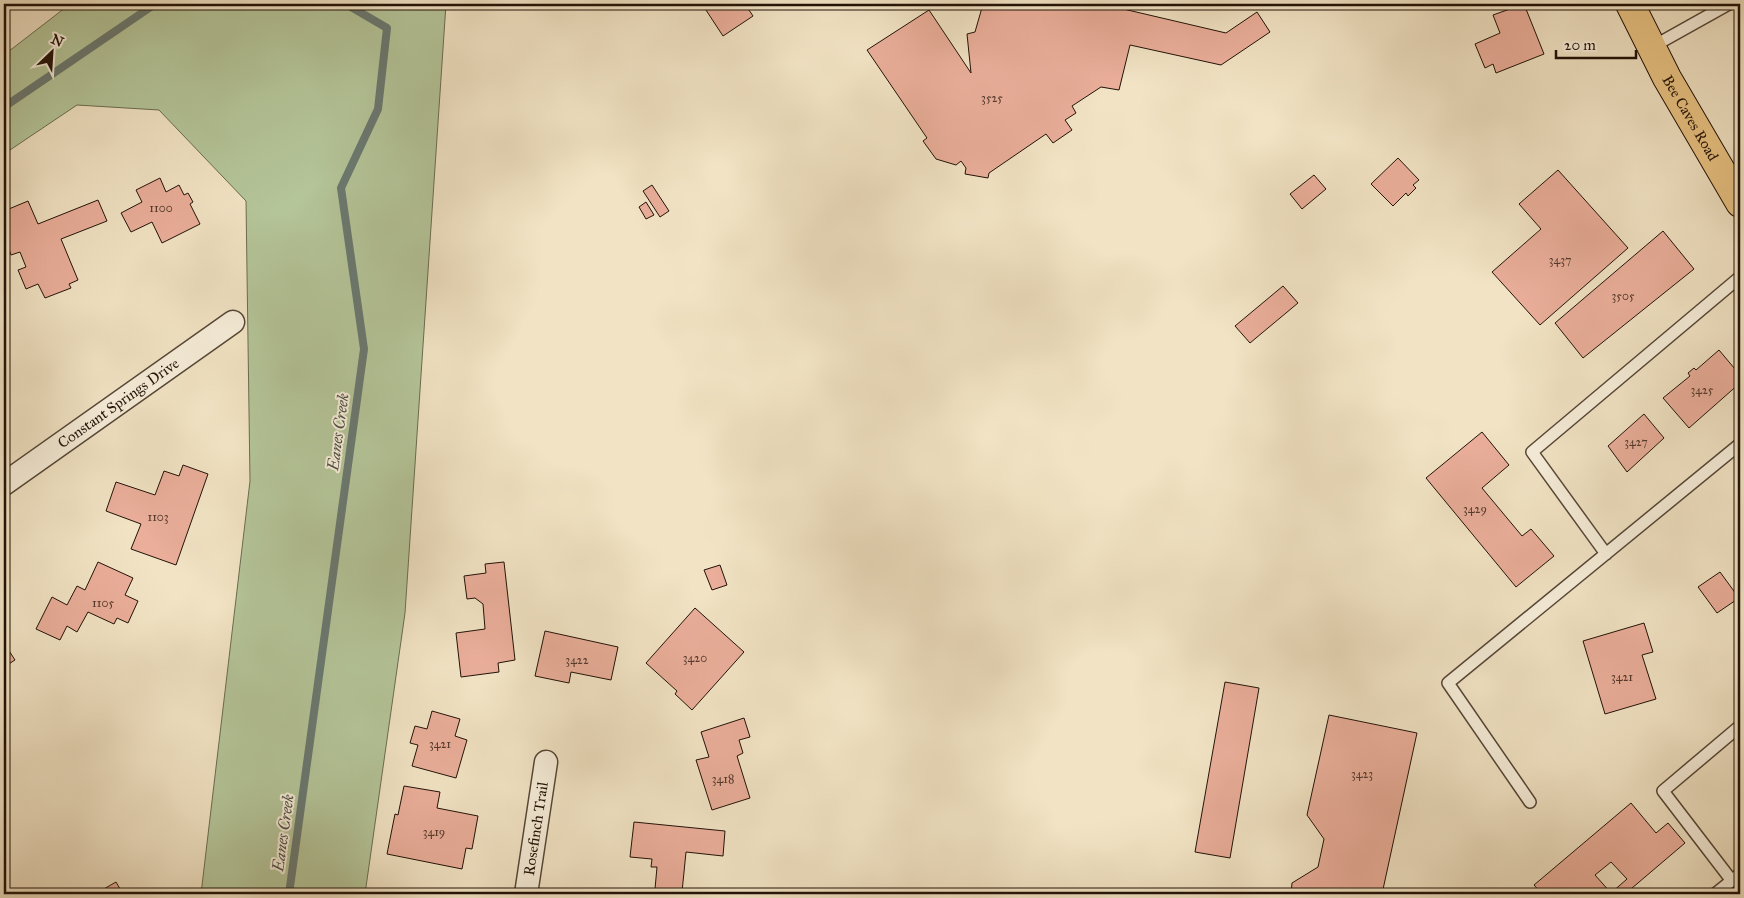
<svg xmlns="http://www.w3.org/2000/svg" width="1744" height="898" viewBox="0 0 1744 898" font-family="'IM FELL Great Primer',serif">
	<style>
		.green { fill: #b4c599; stroke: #6a6c50 }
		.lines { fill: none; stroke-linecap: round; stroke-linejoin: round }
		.stream { stroke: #6a7971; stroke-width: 8 }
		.building { fill: #eaae9a; stroke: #211207; fill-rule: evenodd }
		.lane-casing { stroke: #554636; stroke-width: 14 }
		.street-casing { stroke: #554636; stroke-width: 25 }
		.primary-casing { stroke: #211207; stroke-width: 30 }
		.lane { stroke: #f6edd9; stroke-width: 11 }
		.street { stroke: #f6edd9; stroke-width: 22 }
		.primary { stroke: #e8c282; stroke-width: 28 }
		.labels { text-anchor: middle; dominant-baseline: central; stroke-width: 4; stroke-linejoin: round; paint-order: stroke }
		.number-label { font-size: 12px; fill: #53392c }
		.street-label { font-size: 15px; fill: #211207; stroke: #f6edd9 }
		.water-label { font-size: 16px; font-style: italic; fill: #4c4e45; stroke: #f6edd9 }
	</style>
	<rect width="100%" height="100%" fill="#f1e3c4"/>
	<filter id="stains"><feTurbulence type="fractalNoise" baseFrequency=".004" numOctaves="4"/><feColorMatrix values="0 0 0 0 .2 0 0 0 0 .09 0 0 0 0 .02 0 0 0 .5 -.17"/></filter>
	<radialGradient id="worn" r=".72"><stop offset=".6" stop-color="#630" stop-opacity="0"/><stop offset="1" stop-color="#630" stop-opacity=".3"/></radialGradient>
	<path class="green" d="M70 4H446L405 613 365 894H201L250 481 246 201 159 110 77 105 4 154V55Z"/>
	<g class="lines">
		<path class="stream" d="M4 107 155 4
			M289 894 364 349 341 188 378 109 387 28 346 4"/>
	</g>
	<path class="building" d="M702 4H745L753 16 723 36Z
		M983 4H1102L1226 33 1257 12 1270 32 1221 65 1130 45 1119 90 1101 87 1072 106 1076 113 1065 120 1072 130 1053 143 1046 134 989 173 988 178 965 174 966 168 961 161 956 165 936 159 923 141 927 138 867 50 929 10 971 73 967 34 975 32Z
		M1524 4 1544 54 1496 73 1493 64 1485 68 1475 44 1500 33 1493 15Z
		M1398 158 1419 180 1413 185 1416 188 1408 196 1406 193 1393 206 1371 184Z
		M1558 170 1628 248 1540 325 1492 272 1541 229 1519 204Z
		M1314 175 1326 189 1302 209 1290 194Z
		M160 178 166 192 179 185 184 195 188 193 193 202 190 204 200 224 162 243 152 222 131 232 121 213 142 202 136 190Z
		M652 185 669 211 660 217 643 191Z
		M98 200 107 221 61 239 78 280 69 284 71 288 45 298 38 284 26 289 18 270 26 267 20 252 11 255 4 236V211L28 201 38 224Z
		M646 202 654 215 646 219 639 207Z
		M1663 231 1694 269 1583 358 1555 323Z
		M1283 286 1298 303 1250 343 1235 326Z
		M1719 350 1740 375V383L1689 428 1663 398 1690 376 1688 373 1694 368 1696 370Z
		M1644 414 1664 438 1627 472 1608 446Z
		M1482 432 1509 465 1482 488 1522 536 1531 529 1554 556 1516 587 1426 478Z
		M183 465 208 474 176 565 131 549 141 524 106 511 116 482 155 495 164 471 179 476Z
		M98 562 133 578 125 595 138 601 128 623 117 618 114 624 88 612 77 632 67 626 60 640 36 629 52 597 67 605 77 586 85 590Z
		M504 562 515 660 498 663 499 672 461 677 456 633 485 629 483 604 475 598 467 599 464 576 486 573 485 564Z
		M720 565 727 585 712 590 704 570Z
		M1720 572 1739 598 1717 613 1698 587Z
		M695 608 744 652 692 710 675 694 677 691 646 663Z
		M1644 623 1653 652 1642 655 1656 699 1605 714 1583 641Z
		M545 631 618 647 611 680 571 672 569 683 535 676Z
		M4 643 15 660 4 667Z
		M1225 682 1259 688 1230 858 1195 852Z
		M432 711 460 719 455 736 467 740 456 778 412 766 418 745 410 743 415 726 427 729Z
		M1329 715 1417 733 1382 894H1291L1292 883 1318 867 1324 839 1307 815Z
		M744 718 750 737 739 740 743 753 737 756 750 798 712 810 696 760 709 757 701 732Z
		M404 786 440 792 437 808 478 816 472 849 466 848 462 869 387 854 395 814 398 815Z
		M1631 803 1656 833 1668 823 1685 843 1625 894H1542L1534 885ZM1611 862 1627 879 1611 893 1595 875Z
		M634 822 725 831 723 856 686 852 682 892 655 889 657 867H651L652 859 630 857Z
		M116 882 123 894H95Z"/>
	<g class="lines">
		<g class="lane-casing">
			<path id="lane" d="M1652 47 1729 4
				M1606 554 1532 452 1740 277
				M1530 802 1448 683 1740 444
				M1732 881 1663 791 1740 726
				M1715 894 1740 874"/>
		</g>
		<g class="street-casing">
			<g id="street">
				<path id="s1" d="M4 484 233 322"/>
				<path id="s2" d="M526 894 546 762"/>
			</g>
		</g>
		<g class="primary-casing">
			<g id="primary">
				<path id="s3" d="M1630 4 1667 78 1740 203"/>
			</g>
		</g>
		<use href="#lane" class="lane"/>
		<use href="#street" class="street"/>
		<use href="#primary" class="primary"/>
	</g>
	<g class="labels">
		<g class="number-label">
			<text x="992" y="98">3525</text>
			<text x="161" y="208">1100</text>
			<text x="1560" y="260">3437</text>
			<text x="1623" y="296">3505</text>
			<text x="1702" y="390">3425</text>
			<text x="1636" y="442">3427</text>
			<text x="1475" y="509">3429</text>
			<text x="158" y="517">1103</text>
			<text x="103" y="603">1105</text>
			<text x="695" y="658">3420</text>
			<text x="577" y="660">3422</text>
			<text x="1622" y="677">3421</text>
			<text x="440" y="744">3421</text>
			<text x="1362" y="774">3423</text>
			<text x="723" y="779">3418</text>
			<text x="434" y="832">3419</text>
		</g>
		<g class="street-label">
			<text stroke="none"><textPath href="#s3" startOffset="129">Bee Caves Road</textPath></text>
			<text stroke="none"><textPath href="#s1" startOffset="140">Constant Springs Drive</textPath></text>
			<text stroke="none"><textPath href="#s2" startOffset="66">Rosefinch Trail</textPath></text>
		</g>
		<g class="water-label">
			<text transform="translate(338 432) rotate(-82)">Eanes Creek</text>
			<text transform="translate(283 833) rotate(-82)">Eanes Creek</text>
		</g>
	</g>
	<rect width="1744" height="898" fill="none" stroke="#f1e3c4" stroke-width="20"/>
	<rect x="5" y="5" width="1734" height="888" fill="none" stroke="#211207" stroke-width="2.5"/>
	<rect x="10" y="10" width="1724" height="878" fill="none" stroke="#211207"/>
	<g transform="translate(52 52) rotate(25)" stroke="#f6edd9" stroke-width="4" paint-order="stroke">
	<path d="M0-4L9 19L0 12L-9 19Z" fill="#211207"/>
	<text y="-8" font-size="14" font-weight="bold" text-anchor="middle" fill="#211207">N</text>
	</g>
	<path d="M1556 50v8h80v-8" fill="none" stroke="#211207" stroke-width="2.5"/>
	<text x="1564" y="50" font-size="15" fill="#211207" stroke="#f6edd9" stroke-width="4" paint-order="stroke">20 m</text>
	<rect width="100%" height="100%" filter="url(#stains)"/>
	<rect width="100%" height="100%" fill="url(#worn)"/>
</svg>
